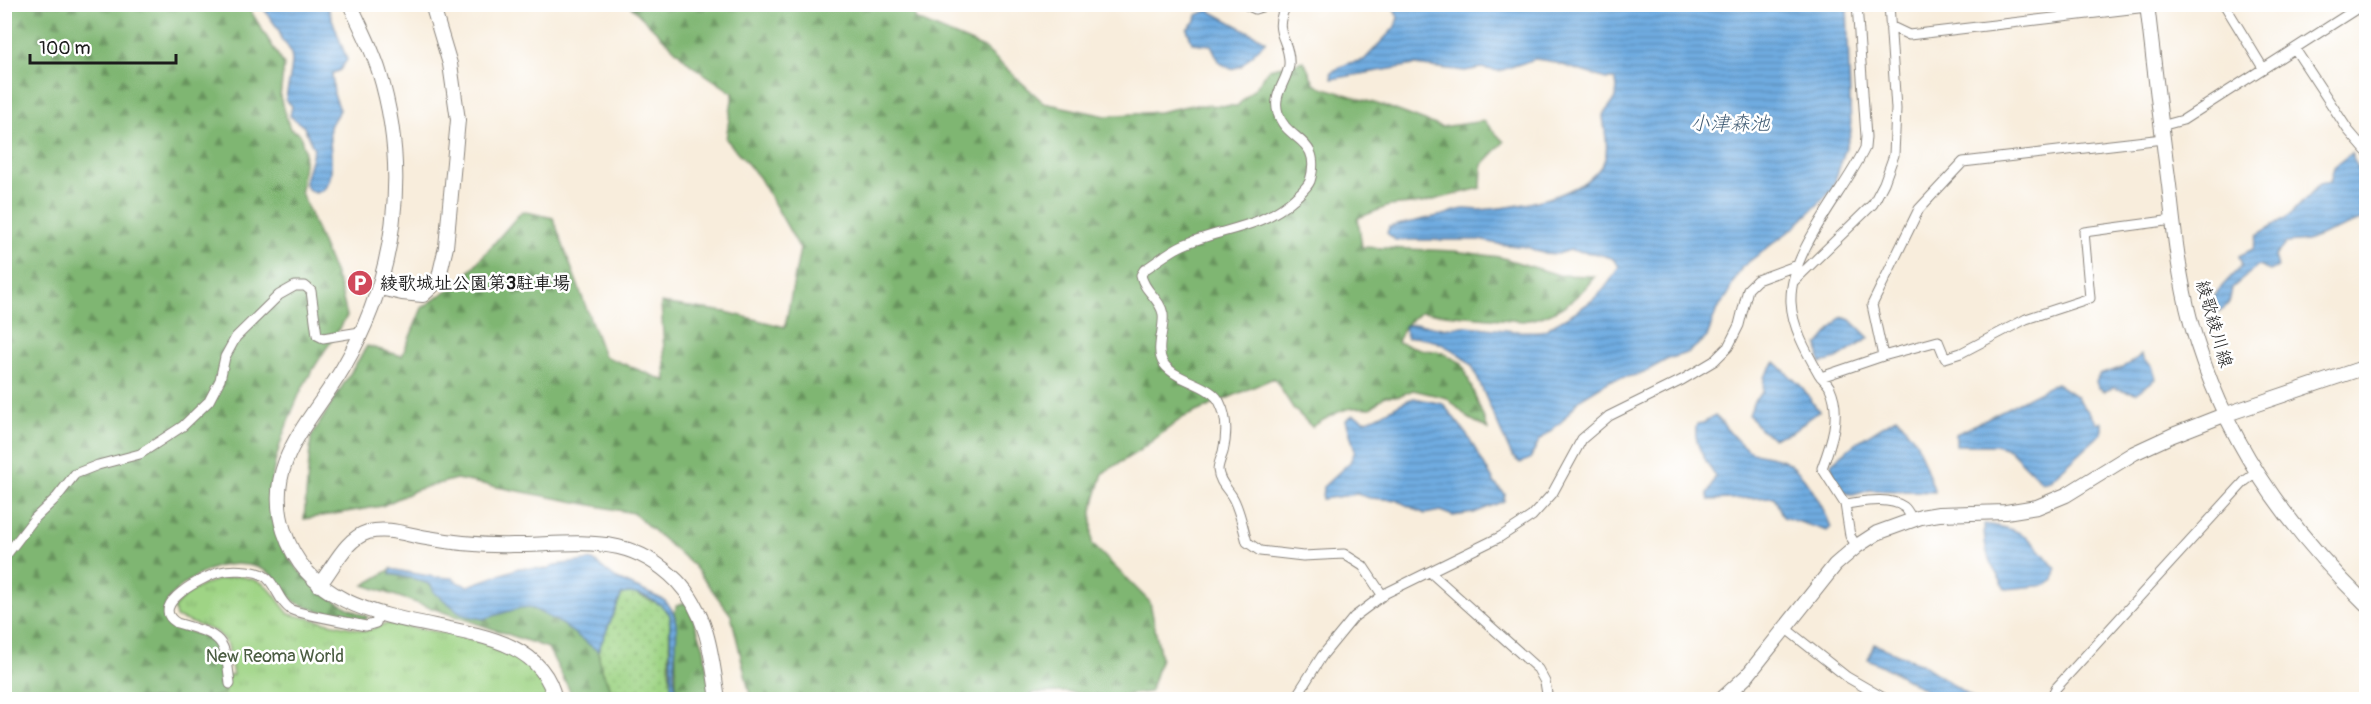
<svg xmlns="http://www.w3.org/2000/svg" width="2371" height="704" viewBox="0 0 2371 704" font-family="Pangolin,'Klee One',sans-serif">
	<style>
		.grass { fill: url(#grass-dots); stroke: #5e7850; stroke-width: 1.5 }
		.forest { fill: url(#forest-firs); stroke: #4e6947; stroke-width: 1.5 }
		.park { fill: url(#park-tufts); stroke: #5e7850; stroke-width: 1.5 }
		.water { fill: url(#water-rules); stroke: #46647e; stroke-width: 1.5 }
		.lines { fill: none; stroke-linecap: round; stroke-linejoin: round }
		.street-casing { stroke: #8a847c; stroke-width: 11 }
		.secondary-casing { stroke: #8a847c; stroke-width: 16 }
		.street { stroke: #fff; stroke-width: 9 }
		.secondary { stroke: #fff; stroke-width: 14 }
		.labels { text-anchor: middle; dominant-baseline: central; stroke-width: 5; stroke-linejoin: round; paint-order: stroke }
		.poi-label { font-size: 18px; font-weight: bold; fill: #1c1c1c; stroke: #fff; text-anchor: start }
		.street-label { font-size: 18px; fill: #1c1c1c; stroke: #fff }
		.park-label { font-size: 18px; fill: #4a5c41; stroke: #fff }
		.water-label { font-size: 20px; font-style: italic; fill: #425d75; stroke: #fff }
	</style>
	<defs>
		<pattern id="grass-dots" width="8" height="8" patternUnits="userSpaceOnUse" patternTransform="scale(1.5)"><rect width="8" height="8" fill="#9fd485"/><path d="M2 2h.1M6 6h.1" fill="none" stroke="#88b572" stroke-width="1.8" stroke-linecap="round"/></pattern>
		<pattern id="forest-firs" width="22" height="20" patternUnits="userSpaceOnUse" patternTransform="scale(1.5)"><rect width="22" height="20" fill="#7fb672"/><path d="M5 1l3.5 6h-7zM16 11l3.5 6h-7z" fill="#67935d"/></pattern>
		<pattern id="park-tufts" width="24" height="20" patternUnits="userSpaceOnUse" patternTransform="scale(1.5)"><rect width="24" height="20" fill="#9fd485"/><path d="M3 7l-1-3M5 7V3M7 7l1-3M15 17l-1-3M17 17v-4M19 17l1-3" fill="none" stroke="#88b572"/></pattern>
		<pattern id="water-rules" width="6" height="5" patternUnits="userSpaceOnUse" patternTransform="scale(1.5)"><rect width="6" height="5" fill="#70ace1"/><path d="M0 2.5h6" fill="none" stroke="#5b8bb6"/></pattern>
	</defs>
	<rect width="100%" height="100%" fill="#fff"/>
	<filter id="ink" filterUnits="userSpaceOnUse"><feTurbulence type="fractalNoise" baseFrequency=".0167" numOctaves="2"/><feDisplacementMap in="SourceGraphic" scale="12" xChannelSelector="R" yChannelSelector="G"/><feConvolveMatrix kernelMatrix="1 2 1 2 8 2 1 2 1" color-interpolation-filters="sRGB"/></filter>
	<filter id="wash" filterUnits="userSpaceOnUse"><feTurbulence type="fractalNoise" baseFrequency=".008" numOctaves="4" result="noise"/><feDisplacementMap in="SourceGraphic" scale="24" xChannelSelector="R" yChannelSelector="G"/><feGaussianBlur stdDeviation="1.35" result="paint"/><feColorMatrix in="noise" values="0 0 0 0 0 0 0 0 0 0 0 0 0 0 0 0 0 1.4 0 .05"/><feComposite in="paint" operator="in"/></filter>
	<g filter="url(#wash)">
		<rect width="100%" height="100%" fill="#f8eddc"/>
		<path class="grass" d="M631 592 662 605 670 615 669 671 673 697 654 691H611L601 668 598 651 622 594Z"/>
		<path class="forest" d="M4 5H247L284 65 280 97 290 129 300 134 305 153 301 192 340 287 347 316C332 341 311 369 299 395 287 422 272 462 271 492 269 556 314 595 368 617L364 621C349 617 303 609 294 601 281 591 278 575 262 569 250 564 234 563 221 566 204 569 162 593 165 614 169 636 209 628 221 648 228 661 226 680 225 694L207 699H5Z
			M629 5H915V19L984 48 1044 103 1106 116 1159 112 1192 105 1237 106 1257 86 1269 69 1304 61 1315 85 1390 108 1441 127 1484 121 1504 142 1482 165 1481 188 1422 203 1389 206 1358 218 1362 247 1454 251 1500 257 1559 275 1595 276C1577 300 1554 317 1523 321L1421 312 1404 326 1398 342 1419 349 1441 352 1462 363 1488 429 1468 418 1447 398 1413 390 1399 396H1385L1371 408C1345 405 1333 414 1312 427L1293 408 1274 378 1182 418 1139 451 1103 473 1092 510V544L1150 602 1161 658 1150 692 1111 697 1069 692 1034 693 1029 700 751 699 731 615 694 566 633 513 456 479 416 490 382 506 304 519 311 437 367 346 402 356 422 308 462 280 522 211 553 218 604 356 666 381 661 303 726 312 785 327 800 249 759 177 726 139 733 93 691 65Z
			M391 569 390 574C403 577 418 578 430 585 443 592 451 609 465 615 491 626 505 605 527 607 546 609 582 639 598 651L601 668 611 691H654L675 699H574L548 648 364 585Z
			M687 602 704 648 711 699H682L676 689 675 612 676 606Z"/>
		<path class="park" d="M239 576C273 583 268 589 289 614L366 631 387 623 444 633 495 645 529 661 551 699H207L224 694 226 676 233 675 228 645 217 632 176 617 174 608C189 588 215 578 239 576Z"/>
		<path class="water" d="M261 5H327L347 60 340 70 332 74 334 94 340 110C337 115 332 121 330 127 327 141 342 190 314 193L307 188 305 181 314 149 304 127 290 116 292 106 286 100C287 81 301 54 282 41L279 30Z
			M1392 5H1847L1851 132 1832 190 1796 226 1742 267 1732 284 1728 295 1717 309 1707 337 1689 352 1666 360 1641 374 1611 380 1580 399 1562 421 1539 441 1530 459 1520 463 1512 456 1506 443 1472 366C1458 350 1428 334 1407 338L1404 326C1419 321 1430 328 1445 328 1453 329 1460 325 1467 326 1492 328 1516 333 1540 331 1546 331 1551 326 1556 323 1586 306 1603 297 1619 266L1612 258 1598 254 1570 250 1558 254 1542 253 1527 247 1498 244 1479 240H1395L1387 233 1389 227C1407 223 1425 219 1443 215 1450 213 1458 209 1465 209 1470 209 1475 210 1479 210 1514 208 1582 197 1602 165 1611 150 1604 132 1603 115 1612 103 1621 94 1615 79H1606L1550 61 1535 59 1499 71 1481 68 1465 71 1414 65 1332 79 1331 72 1349 63 1364 60 1395 27 1398 17Z
			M1208 10 1266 41 1241 66 1231 69 1220 63 1211 45 1192 43 1187 29 1196 20 1197 15Z
			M2351 153 2366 184V218L2307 241 2286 243 2275 256 2278 267 2270 271 2258 266 2232 288 2229 304 2218 312 2214 308 2213 296 2242 265 2239 256 2253 249 2257 235 2290 215 2320 184 2330 182 2334 167Z
			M1841 317 1851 320 1869 338 1837 359 1820 363 1818 345Z
			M2141 354 2144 360 2152 366 2156 379 2136 393 2113 388 2105 391 2099 388 2096 382 2099 375C2112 371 2132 366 2141 354Z
			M1775 362 1802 387 1819 411 1792 432 1773 438 1758 427 1749 415 1754 401 1763 392 1764 377Z
			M2056 383 2076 396 2097 423 2102 422V433L2050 480 2042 482 2009 449 1995 445H1956V434Z
			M1414 398 1443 404 1466 433 1496 485 1505 494 1504 501 1474 513 1453 516 1440 511 1425 514 1396 500 1370 498 1357 494 1322 499 1323 487 1350 462 1355 451 1346 420 1353 415C1354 415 1362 419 1363 420 1374 422 1400 401 1414 398Z
			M1715 415C1725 426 1735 441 1747 449 1758 456 1771 455 1783 460 1804 470 1823 506 1831 527L1827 531 1783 517 1774 497 1709 500 1707 493 1711 488 1715 476C1707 462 1691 441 1697 424L1703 423Z
			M1897 417 1916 441 1935 492 1870 490 1854 495 1842 492 1835 482 1831 464 1857 442Z
			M1984 524C2026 529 2030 538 2056 569L2054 580 2047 585 2006 589C1990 564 1984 555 1984 524Z
			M593 560 615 578 664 600C693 624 660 674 682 699L673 697 671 688 670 615C661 602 637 590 622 594L598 651 560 623 530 607 520 608 483 619 463 615 434 592 431 585 415 579 390 574 391 569 434 577 453 578 459 583 468 586 519 568 549 569 554 565Z
			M1874 644 1924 665 1974 699H1936L1922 688 1896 673 1868 659Z"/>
	</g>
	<g filter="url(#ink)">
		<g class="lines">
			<g class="street-casing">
				<path id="street" d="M1244 4 1255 9 1272 4
					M1287 4C1270 34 1291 39 1289 65 1287 82 1272 94 1278 113 1286 142 1323 137 1310 181 1307 188 1300 193 1295 198 1261 229 1223 228 1183 245 1169 251 1157 262 1144 270L1141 275C1144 292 1160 298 1163 314 1165 330 1154 350 1164 364 1177 382 1212 384 1220 403 1228 419 1227 435 1223 452 1221 458 1218 465 1218 470 1219 482 1228 489 1233 498 1240 511 1243 528 1247 542L1260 551 1303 556 1344 554 1363 566 1383 596
					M1857 4 1866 137 1865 148C1843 194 1789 251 1791 302 1792 327 1807 353 1819 374 1822 379 1828 383 1830 388 1842 414 1831 444 1822 468L1845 504C1862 502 1889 496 1904 507 1907 509 1910 515 1912 519
					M2224 4 2263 68
					M1890 26 1909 35 2147 7
					M2295 49 2348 130 2366 151
					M2161 126 2183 120 2364 4
					M1794 281 1873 204 1884 183 1894 155 1896 109 1889 4
					M1883 356 1872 305 1919 209 1963 162 2163 139
					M1821 377 1883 356 1938 341 1945 358 1961 353 2026 319 2090 298 2084 232 2173 220
					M1845 504 1850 536 1857 546
					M4 558 34 519 57 497 75 474 98 465 140 454 183 426 209 401 220 380 225 357 236 337 279 295 295 286H305L311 291 317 335 323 338 360 332
					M1431 573 1538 669 1545 682 1548 700
					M1785 628 1847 677 1887 700
					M230 684C225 637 223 636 177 623 146 605 205 576 220 572 231 569 250 570 261 574 276 581 277 600 290 609 298 614 353 623 366 626L376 623 378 615
					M1294 700 1322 656 1354 617 1386 593 1500 537 1532 516 1552 494 1582 439 1609 416 1682 380 1714 361 1728 347 1739 325 1748 289 1757 280 1798 265
					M2050 700 2056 688 2245 481 2256 473"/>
			</g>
			<g class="secondary-casing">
				<path id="secondary" d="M350 4C360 26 372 48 379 71 410 172 396 277 343 368 312 421 262 463 284 531 327 665 533 590 555 700
					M2147 4C2154 65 2161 125 2169 185 2174 231 2179 278 2191 323 2223 437 2283 523 2366 604
					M380 288 402 293 423 295 438 281 446 247 458 120 450 64 432 4
					M319 585C334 567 345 539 368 532 389 527 407 535 427 538 455 543 484 546 513 545 548 545 584 540 618 547 640 552 661 565 677 581 708 613 712 657 718 700
					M1721 700 1747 676 1835 565 1857 546 1877 533 1921 517 1939 514 2006 512 2037 507 2066 495 2134 453 2173 435 2224 415 2366 367"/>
			</g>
			<use href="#street" class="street"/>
			<use href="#secondary" class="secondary"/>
		</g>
	</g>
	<defs>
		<g id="parking-disc" transform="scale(1.35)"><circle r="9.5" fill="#d1495b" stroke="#fff"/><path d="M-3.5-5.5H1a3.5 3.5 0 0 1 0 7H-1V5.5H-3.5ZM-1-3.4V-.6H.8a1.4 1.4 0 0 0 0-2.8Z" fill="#fff"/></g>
	</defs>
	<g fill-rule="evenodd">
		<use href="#parking-disc" x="360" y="283"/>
	</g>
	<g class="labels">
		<g class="poi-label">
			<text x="380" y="283">綾歌城址公園第3駐車場</text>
		</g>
		<g class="street-label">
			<text transform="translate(2214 324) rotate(74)">綾歌綾川線</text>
		</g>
		<g class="park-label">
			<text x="275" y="656">New Reoma World</text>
		</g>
		<g class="water-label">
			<text x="1730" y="123">小津森池</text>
		</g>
	</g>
	<rect width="2371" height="704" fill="none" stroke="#fff" stroke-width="24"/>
	<path d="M30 54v9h146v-9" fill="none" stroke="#1c1c1c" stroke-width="3"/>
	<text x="39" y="54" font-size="18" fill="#1c1c1c" stroke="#ffffff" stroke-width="4.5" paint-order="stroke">100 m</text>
</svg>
